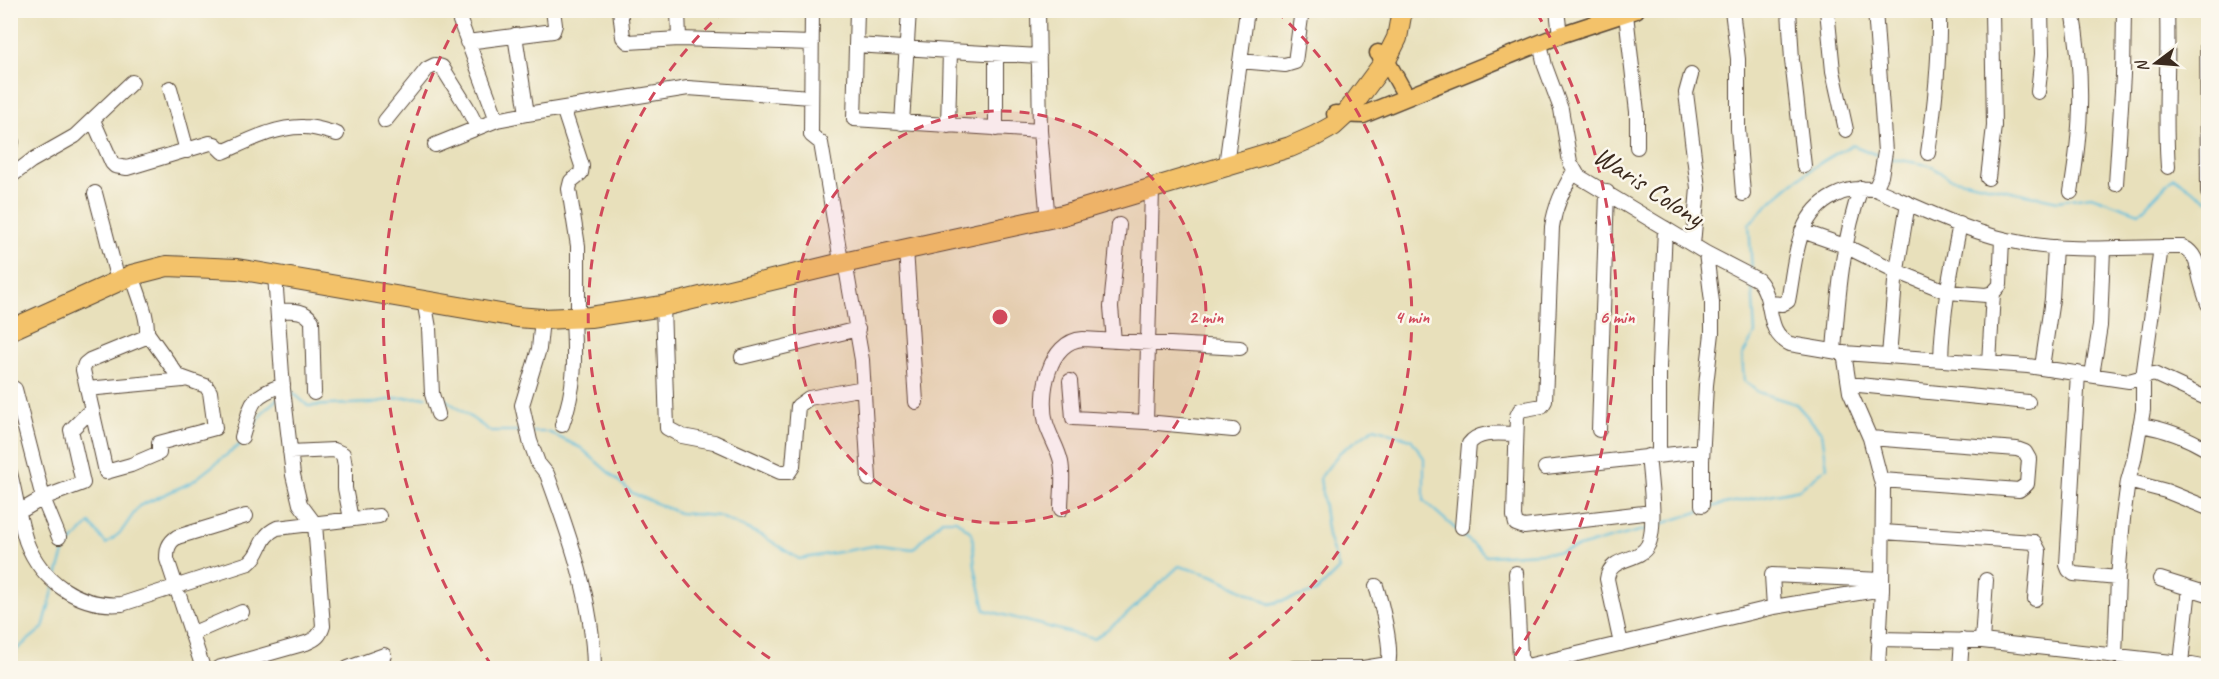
<svg xmlns="http://www.w3.org/2000/svg" width="2219" height="679" viewBox="0 0 2219 679" font-family="Caveat,sans-serif">
	<style>
		.lines { fill: none; stroke-linecap: round; stroke-linejoin: round }
		.stream { stroke: #5ebedd; stroke-width: 2 }
		.minor-casing { stroke: #554536; stroke-width: 16 }
		.major-casing { stroke: #554536; stroke-width: 19 }
		.highway-casing { stroke: #554536; stroke-width: 22 }
		.minor { stroke: #fff; stroke-width: 14 }
		.major { stroke: #f3c26a; stroke-width: 16 }
		.highway { stroke: #f3c26a; stroke-width: 20 }
		.ring { fill: none; stroke: #d1495b; stroke-width: 3; stroke-dasharray: 10 8 }
		.labels { text-anchor: middle; dominant-baseline: central; stroke-width: 5; stroke-linejoin: round; paint-order: stroke }
		.street-label { font-size: 28px; fill: #3b2a1e; stroke: #fbf7ec }
		.centre { fill: #d1495b; stroke: #fbf7ec; stroke-width: 3 }
		.ring-label { font-size: 18px; text-anchor: middle; font-weight: bold; fill: #d1495b; stroke: #fbf7ec; stroke-width: 5; stroke-linejoin: round; paint-order: stroke }
	</style>
	<rect width="100%" height="100%" fill="#fbf7ec"/>
	<filter id="ink" filterUnits="userSpaceOnUse"><feTurbulence type="fractalNoise" baseFrequency=".0167" numOctaves="2"/><feDisplacementMap in="SourceGraphic" scale="12" xChannelSelector="R" yChannelSelector="G"/><feConvolveMatrix kernelMatrix="1 2 1 2 8 2 1 2 1" color-interpolation-filters="sRGB"/></filter>
	<filter id="wash" filterUnits="userSpaceOnUse"><feTurbulence type="fractalNoise" baseFrequency=".008" numOctaves="4" result="noise"/><feDisplacementMap in="SourceGraphic" scale="24" xChannelSelector="R" yChannelSelector="G"/><feGaussianBlur stdDeviation="1.35" result="paint"/><feColorMatrix in="noise" values="0 0 0 0 0 0 0 0 0 0 0 0 0 0 0 0 0 1.4 0 .05"/><feComposite in="paint" operator="in"/></filter>
	<g filter="url(#wash)">
		<rect width="100%" height="100%" fill="#e8e0bb"/>
		<g class="lines">
			<path class="stream" d="M1888 158 1929 165 1950 178 2058 201 2091 196 2139 213 2174 177 2208 201
				M1752 271 1749 224C1781 190 1810 166 1852 145L1880 156
				M289 389 308 406 371 403 400 398 426 397
				M438 397H442L490 431H524
				M533 432H548L581 448 632 493 679 513 718 516 763 536 799 559 879 545 913 549 942 520H956L972 533 975 567 985 610 1094 639 1125 616 1179 566 1214 576 1270 604 1316 592 1339 569 1328 536 1320 478 1340 452 1374 428 1411 439 1424 458V501L1486 556 1560 552 1647 529
				M250 433 263 412 278 398
				M1658 525 1719 505 1800 489 1827 467 1822 433 1796 404 1758 392 1744 381 1742 356 1755 334 1752 283
				M57 576 65 549 90 523 106 544 121 532 139 506 192 482 243 442
				M10 655 43 628 54 587"/>
		</g>
	</g>
	<g filter="url(#ink)">
		<g class="lines">
			<g class="minor-casing">
				<path id="minor" d="M456 10 497 120
					M620 10 623 37 628 42 679 39
					M678 10 679 39 812 43
					M812 10 811 135 821 143 840 255
					M857 10 854 119 1040 131
					M1038 10 1040 131 1047 210
					M1557 10 1560 35
					M1732 10 1738 59V129L1743 194
					M1789 10 1792 60 1804 166
					M1827 10 1833 71 1846 130
					M2167 10C2169 63 2164 115 2168 167
					M2207 10 2208 193
					M1626 14 1637 112V147
					M515 35 527 114
					M467 42 553 31 555 25 553 10
					M1540 43 1545 66 1561 109 1570 162 1578 176 1706 253 1758 280C1776 299 1763 331 1790 344L1844 353 2028 366 2129 381 2154 374 2208 399
					M856 45 950 51 948 126
					M950 51 1039 56
					M1240 61 1285 65 1295 62 1302 10
					M1691 75 1686 93 1698 188 1693 245
					M170 88 187 151
					M2038 92 2042 54 2041 10
					M563 108 582 166 581 173 571 181 569 189 578 246V310
					M93 120 112 163 115 166 127 168 210 143 215 144 223 152C248 141 276 126 304 127 315 127 326 131 337 134
					M385 121 427 69 435 65 442 67 467 107 477 127
					M902 123 909 10
					M996 129V54
					M10 141 12 142
					M435 145 497 120 527 114 688 88 811 97
					M1928 153C1935 105 1940 59 1939 10
					M1227 158 1247 10
					M1574 171C1563 190 1555 206 1552 227L1545 401 1542 406 1520 410 1517 416 1514 516 1516 524 1524 527 1652 512
					M10 177 31 161 75 136 132 82
					M1988 178 1994 126 1992 10
					M2116 184 2123 75 2124 10
					M1152 189 1146 422 1233 430
					M1875 189C1922 209 1971 234 2022 243 2076 253 2129 246 2183 247 2199 255 2197 270 2202 285 2204 292 2206 298 2208 304
					M2071 192C2082 126 2084 76 2072 10
					M95 193 116 273
					M1802 231 1845 246 1896 271 1948 292 1986 295 1993 293 2000 285 2002 239
					M906 249 916 402
					M845 262 862 360 869 479
					M132 275C137 291 151 322 146 337L90 360 85 364 83 370 106 472 131 465 159 453V443L215 428 210 392 206 386 178 376 148 334
					M424 300 429 328 432 394 438 414
					M1769 303 1782 304 1788 301C1796 262 1794 216 1834 196 1848 189 1859 188 1875 189L1881 176 1885 152 1875 10
					M663 306 667 428 682 436 714 442 780 472H789L793 466 798 406 809 398 864 388
					M278 311C291 311 304 308 312 321L314 393
					M542 319 539 349 522 405 530 441 538 463 547 474C570 537 593 601 594 668
					M1114 341 1111 307 1119 225
					M1834 351C1838 296 1842 241 1861 188
					M1844 353 1850 392 1870 438 1883 488 1882 589 1878 668
					M1889 356 1895 282 1908 203
					M742 357 858 329
					M1941 360C1942 314 1951 269 1960 224
					M1989 363 1993 293
					M2042 367 2052 299 2055 247
					M2078 373 2067 565 2069 570 2074 574 2118 578
					M2092 375 2100 326 2103 249
					M1070 381 1073 418 1146 422
					M1849 384 2028 402
					M10 386 15 389 43 498 59 537
					M87 389 183 380
					M562 425C576 387 575 358 573 319
					M2140 425C2166 429 2187 437 2208 450
					M1599 430 1607 192
					M242 437C252 404 248 397 283 385
					M1870 438 2017 449 2025 452 2029 459 2027 484 2019 490 1882 480
					M290 452 334 450 343 454 345 466V488L351 519
					M1659 455V367L1665 228
					M1545 468 1702 451
					M10 473C16 496 19 519 26 541 41 581 79 608 122 604L249 563C263 552 258 537 277 528L379 516
					M2128 481 2166 491 2208 508
					M1702 505V461L1706 385 1712 333V302L1706 253
					M1061 509C1061 493 1064 477 1061 462 1058 448 1050 437 1046 423 1039 395 1048 341 1083 339L1240 348
					M19 512 43 498 83 483 71 430 92 409
					M1462 527 1469 444C1479 430 1501 434 1516 434
					M1883 532 2034 542 2039 551 2035 599
					M1516 573 1520 657 1523 663 1527 666 1774 607 1882 589
					M2160 579 2208 594
					M2189 588 2181 663 2208 668
					M1774 607 1772 575 1882 580
					M191 634 242 612
					M1878 639 1982 641 2181 663V668
					M1982 641 1986 580
					M1621 644 1607 579C1610 555 1639 563 1648 545 1657 528 1650 477 1648 456
					M2115 656 2118 578 2123 519 2128 481 2134 460 2143 410V377L2161 247
					M203 668 167 559C167 549 168 543 177 537L246 516
					M218 668 306 643C316 639 320 636 323 626L315 524 300 504 293 475 283 389 275 275
					M348 668 384 655
					M1294 668H1363L1388 664C1393 649 1381 602 1376 586
					M1960 668 1962 640"/>
			</g>
			<g class="major-casing">
				<path id="major" d="M1378 53 1386 60 1406 96
					M1335 114 1363 115 1560 35 1636 10"/>
			</g>
			<g class="highway-casing">
				<path id="highway" d="M10 330 132 275 167 266 237 269 517 317 542 319 590 317 663 306 834 265 1063 215 1290 147 1315 136 1333 126 1346 114 1386 60 1397 38 1402 10"/>
			</g>
			<use href="#minor" class="minor"/>
			<use href="#major" class="major"/>
			<use href="#highway" class="highway"/>
		</g>
	</g>
	<circle cx="1000" cy="317" r="206" fill="#d1495b" fill-opacity=".12"/>
	<g class="ring">
		<circle cx="1000" cy="317" r="206"/>
		<path d="M785 668A412 412 0 0 1 724 11M1276 11A412 412 0 0 1 1215 668"/>
		<path d="M492 666A617 617 0 0 1 463 13M1537 13A617 617 0 0 1 1508 666"/>
	</g>
	<g class="labels">
		<g class="street-label">
			<text transform="translate(1649 186) rotate(33)">Waris Colony</text>
		</g>
	</g>
	<circle cx="1000" cy="317" r="9" class="centre"/>
	<g class="ring-label">
		<text x="1206" y="323">2 min</text>
		<text x="1412" y="323">4 min</text>
		<text x="1617" y="323">6 min</text>
	</g>
	<rect width="2219" height="679" fill="none" stroke="#fbf7ec" stroke-width="36"/>
	<g transform="translate(2156 63) rotate(254)" stroke="#fbf7ec" stroke-width="4.5" paint-order="stroke">
	<path d="M0-4.5L10 22L0 15L-10 22Z" fill="#3b2a1e"/>
	<text y="-9" font-size="16" font-weight="bold" text-anchor="middle" fill="#3b2a1e">N</text>
	</g>
</svg>
